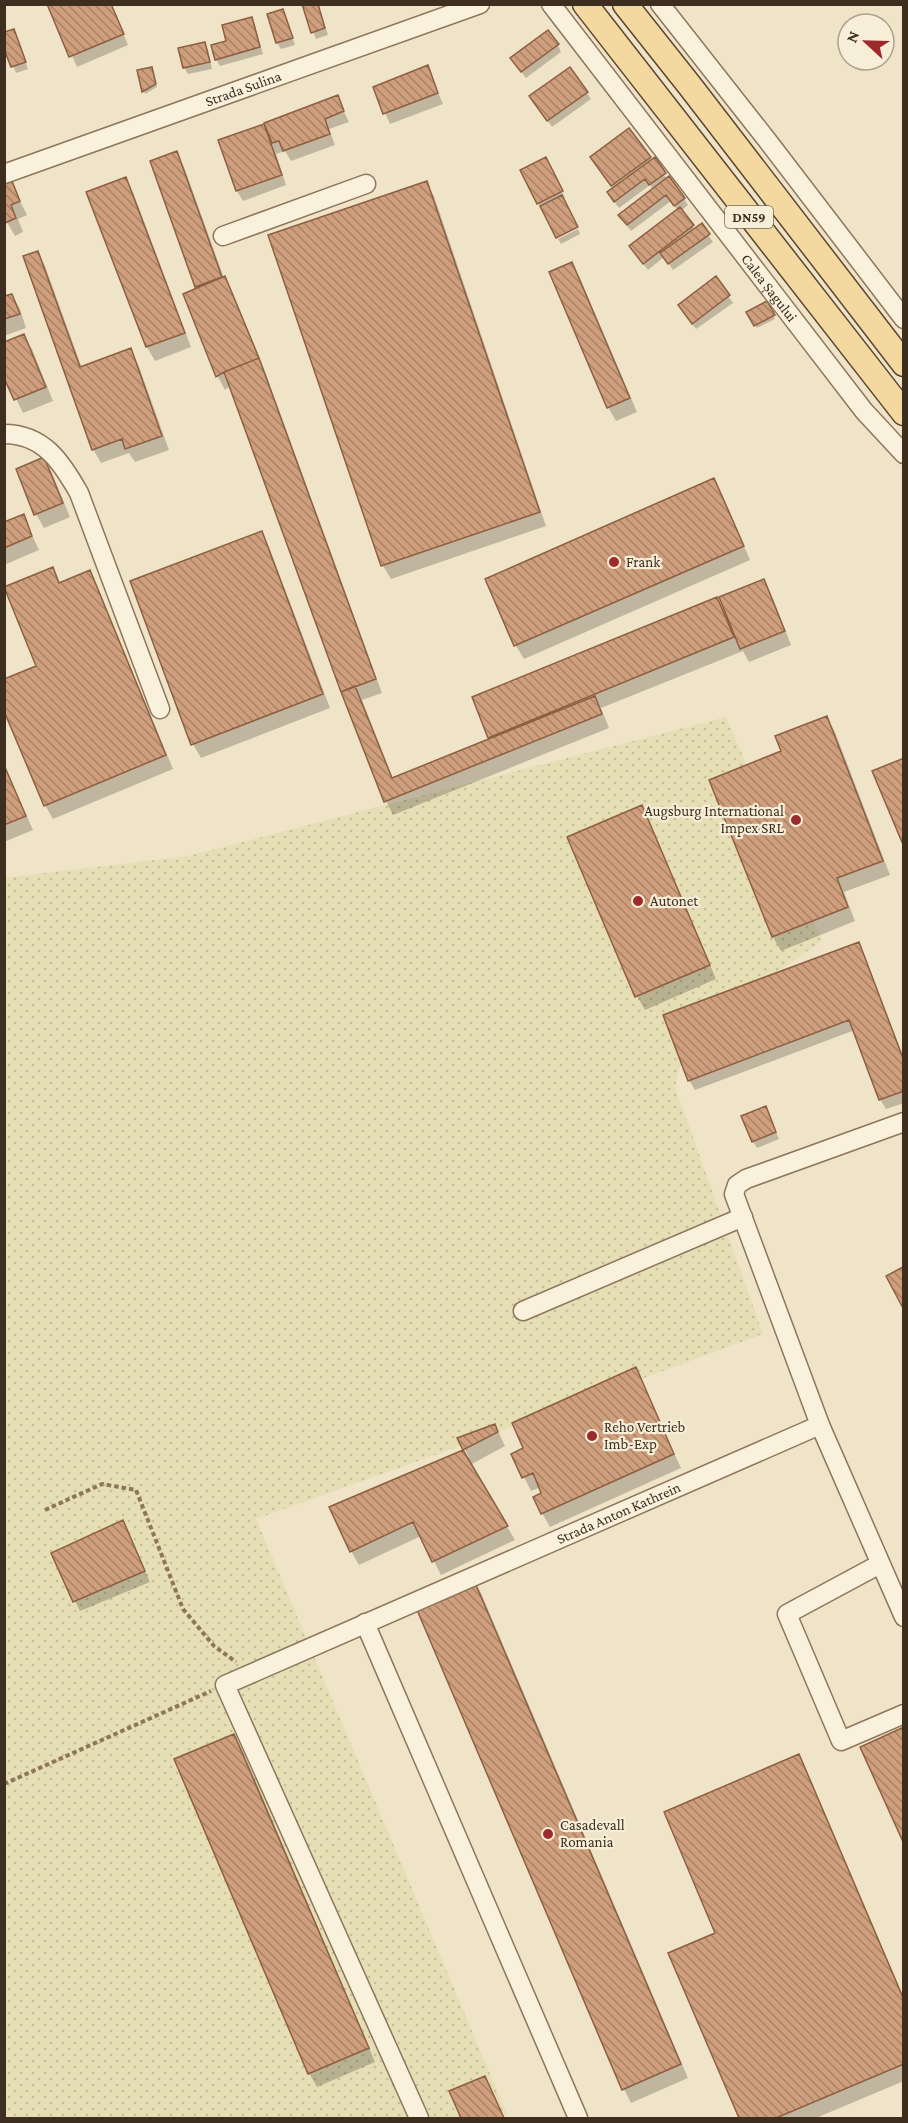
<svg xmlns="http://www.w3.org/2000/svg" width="908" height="2123" viewBox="0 0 908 2123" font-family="'Crimson Pro',serif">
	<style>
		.farmland { fill: url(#farmland-dots) }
		.shadow { fill: #0003 }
		.building { fill: url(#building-back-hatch); stroke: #8d5f41; stroke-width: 1.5 }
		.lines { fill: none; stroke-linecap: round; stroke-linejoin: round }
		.minor-casing { stroke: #8d765c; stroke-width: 21 }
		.major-casing { stroke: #5b4430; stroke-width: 27 }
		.path { stroke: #8d765c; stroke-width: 4; stroke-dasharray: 4.5 3; stroke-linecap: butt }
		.minor { stroke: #faf1dc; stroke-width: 18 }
		.major { stroke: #f3d9a0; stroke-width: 24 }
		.poi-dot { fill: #9e2a2b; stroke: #f7eed8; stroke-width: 2 }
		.labels { text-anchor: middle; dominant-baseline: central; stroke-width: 4.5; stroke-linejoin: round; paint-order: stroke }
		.shield { fill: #f7eed8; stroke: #756857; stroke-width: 1.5 }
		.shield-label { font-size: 14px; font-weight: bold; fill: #3d2e20 }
		.street-label { font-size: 15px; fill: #3d2e20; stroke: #f7eed8 }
		.poi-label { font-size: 15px; fill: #3d2e20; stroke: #f7eed8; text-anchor: start }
	</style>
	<defs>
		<pattern id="farmland-dots" width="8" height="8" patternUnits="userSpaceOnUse" patternTransform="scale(1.5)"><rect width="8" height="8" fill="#e6deb5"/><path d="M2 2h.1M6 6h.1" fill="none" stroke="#c6bf9b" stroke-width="1.8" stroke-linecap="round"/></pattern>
		<pattern id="building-back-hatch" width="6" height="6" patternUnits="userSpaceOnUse" patternTransform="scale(1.5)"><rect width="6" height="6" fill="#cf9f7d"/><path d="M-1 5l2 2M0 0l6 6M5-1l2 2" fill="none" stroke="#a98266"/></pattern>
	</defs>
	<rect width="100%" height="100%" fill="#f0e4c8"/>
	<path class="farmland" d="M726 717 822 941 688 1034 675 1087 763 1334 498 1432 463 1450 460 1446 256 1519 507 2114 501 2118H5L4 878 188 856Z"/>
	<path class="shadow" d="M49 4H111L128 45 77 67Z
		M304 4H318L328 35 316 39Z
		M283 11 295 45 281 49 277 43Z
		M251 19 255 25 263 54 220 66 216 59 228 42Z
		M17 38 28 69 16 73 13 66Z
		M204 44 208 50 212 69 188 74 184 67Z
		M558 45 561 52 526 78 516 65Z
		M427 67 443 104 390 124 374 88Z
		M139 71H153L157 87 145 94Z
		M587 93 591 99 552 127 535 103Z
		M337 97 349 122 329 129 335 145 291 161 285 151 276 154 286 185 243 201 237 191 220 141Z
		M176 153 184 167 224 278 232 292 266 374 382 693 362 700 393 779 491 740 489 737 716 599 726 616 728 615 763 581 771 594 791 645 749 662 743 651 601 708 609 728 393 815 386 801 230 386 225 390 218 377 185 294 198 289Z
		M650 158 684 199 688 205 681 211 694 229 701 225 713 242 673 270 664 257 648 270 635 253 678 211 671 201 631 231 624 222 653 190 650 185 619 208 612 199 613 189 598 167Z
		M549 165 565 198 542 210 538 203Z
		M125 179 133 192 191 347 155 361 147 347 88 193Z
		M11 183 27 215 18 219 23 232 15 236 4 217V185Z
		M426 183 434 196 546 526 391 579 383 566 270 236Z
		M578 229 580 234 561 244 558 239Z
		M38 253 45 266 82 368 130 350 138 364 169 450 135 462 129 453 101 463 93 449Z
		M572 264 580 278 637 412 616 421 608 407Z
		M716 278 733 303 696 329 683 312Z
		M12 295 20 309 26 328 4 336V298Z
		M766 303 775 319 757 328 748 313Z
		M24 336 32 349 53 401 23 413 4 374Z
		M44 459 52 473 70 517 44 528 36 514Z
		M714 480 722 494 750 560 524 659 516 646 487 580Z
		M23 516 39 550 4 565V524Z
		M261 533 269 547 330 708 201 758 193 744Z
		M52 569 61 584 89 572 97 586 173 769 53 819 45 805 38 667Z
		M827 718 835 732 890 875 844 892 855 921 781 951 773 937 711 781 782 752Z
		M4 764 33 830 4 842Z
		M641 807 649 821 716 979 645 1010 637 996 569 838Z
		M858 944 864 954 904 1059V1103L886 1109 880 1099 855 1030 695 1090 689 1080Z
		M769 1114 779 1139 757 1148 753 1141Z
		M635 1369 681 1468 550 1527 542 1513 543 1493 541 1487 531 1491 513 1455 525 1449Z
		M495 1425 505 1446 470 1465 515 1540 441 1575 421 1536 359 1565 351 1551 469 1457 459 1439Z
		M123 1522 150 1582 80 1611 75 1601Z
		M473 1580 481 1593 688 2078 631 2103 624 2089Z
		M234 1735 242 1749 375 2062 317 2087 309 2073Z
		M798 1756 806 1770 904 1998V2081L816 2118H741L670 1953 717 1934Z
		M492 2091 504 2118H463L451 2092Z"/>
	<path class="building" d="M47 4H111L124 34 69 57Z
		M302 4H318L325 28 311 33Z
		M283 9 293 38 276 43 267 14Z
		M252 17 260 47 215 60 211 45 226 41 222 25Z
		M14 29 26 62 11 67 4 49V32Z
		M548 30 559 44 521 72 510 58Z
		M205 42 210 62 183 68 178 48Z
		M428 65 438 93 383 114 373 87Z
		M152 67 156 84 142 92 137 70Z
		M570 67 588 92 547 121 529 96Z
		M338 95 344 111 325 119 330 134 283 151 279 141 272 143 264 123Z
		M264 124 282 175 236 191 218 140Z
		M629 128 651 157 611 186 590 157Z
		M177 151 222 277 195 287 150 161Z
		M546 157 563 191 537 204 520 170Z
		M655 157 666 173 649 185 645 179 614 202 607 192Z
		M669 176 685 198 674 206 666 195 627 225 618 215Z
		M126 177 185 333 146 347 86 192Z
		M12 181 20 201 11 205 16 218 5 223 4 184Z
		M427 181 540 512 381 566 268 235Z
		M562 195 578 227 556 238 540 206Z
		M680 207 694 225 643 264 629 246Z
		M702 223 710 234 668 264 660 253Z
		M38 251 80 367 131 348 162 436 125 449 122 439 92 450 23 256Z
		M572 262 630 398 607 408 549 272Z
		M225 276 259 358 224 372 216 377 183 294Z
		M716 276 730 295 692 324 678 305Z
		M12 294 20 314 4 319V296Z
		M767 301 775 315 754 326 746 312Z
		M24 334 46 387 14 400 4 378V342Z
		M259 358 376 679 341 692 224 372Z
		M44 457 63 503 34 515 16 469Z
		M714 478 744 546 514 646 485 579Z
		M24 514 32 536 4 548V522Z
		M262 531 323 694 191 745 130 581Z
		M53 567 59 583 90 570 166 755 44 806 4 711V679L36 666 4 587Z
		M764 579 785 631 740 649 719 597Z
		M717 597 734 637 488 738 472 697Z
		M355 686 392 778 595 696 602 714 384 802 341 692Z
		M827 716 883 861 837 878 848 907 772 937 709 780 781 751 775 736Z
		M904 758V847L872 771Z
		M4 765 26 816 4 825Z
		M642 805 710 965 635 997 567 837Z
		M859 942 904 1061V1091L879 1100 849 1020 688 1081 663 1015Z
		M766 1106 776 1132 752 1142 741 1116Z
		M903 1267 904 1268V1310L886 1276Z
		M636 1367 674 1454 541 1514 533 1497 541 1493 533 1473 522 1478 511 1454 523 1448 512 1423Z
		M495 1424 498 1432 463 1450 457 1438Z
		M463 1450 508 1526 432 1562 413 1522 350 1552 329 1507Z
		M123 1520 145 1571 73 1602 51 1553Z
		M473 1578 681 2064 622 2090 414 1603Z
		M904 1727V1844L860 1747Z
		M234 1734 369 2048 308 2074 174 1759Z
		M799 1754 904 2000V2064L776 2118H739L668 1953 715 1933 664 1812Z
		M485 2076 504 2118H461L449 2091Z"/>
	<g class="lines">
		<g class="minor-casing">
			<g id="minor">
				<path id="s1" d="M551 4 864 411 904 454"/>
				<path d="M660 4 767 140 904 319"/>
				<path id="s2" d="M4 174 480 4"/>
				<path d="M223 236 366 184"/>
				<path d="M4 434C44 434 62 463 79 493L160 709"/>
				<path d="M904 1122 746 1179 737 1185 734 1194 820 1425 904 1617"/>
				<path d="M523 1311 743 1217"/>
				<path d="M880 1564 787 1614 841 1741 904 1714"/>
				<path d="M365 1623 578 2118"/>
				<path id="s3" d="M419 2118 225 1685 820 1425"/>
			</g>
		</g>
		<g class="major-casing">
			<path id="major" d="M585 4 904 413
				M625 4 690 86 904 364"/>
		</g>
		<path class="path" d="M45 1510 102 1484 136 1490 183 1609 214 1646 236 1662
			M4 1784 211 1691"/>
		<use href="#minor" class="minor"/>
		<use href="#major" class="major"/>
	</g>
	<g class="poi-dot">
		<circle cx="614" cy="562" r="6"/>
		<circle cx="796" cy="820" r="6"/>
		<circle cx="638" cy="901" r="6"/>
		<circle cx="592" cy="1436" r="6"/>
		<circle cx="548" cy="1834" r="6"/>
	</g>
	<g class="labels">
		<rect class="shield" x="725" y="206" width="48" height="22" rx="4.5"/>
		<g class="shield-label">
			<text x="749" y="217">DN59</text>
		</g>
		<g class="street-label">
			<text stroke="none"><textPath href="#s2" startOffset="254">Strada Sulina</textPath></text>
			<text stroke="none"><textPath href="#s1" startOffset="358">Calea Șagului</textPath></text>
			<text stroke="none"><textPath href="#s3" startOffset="904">Strada Anton Kathrein</textPath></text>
		</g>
		<g class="poi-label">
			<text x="626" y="562">Frank</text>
			<text x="784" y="811" text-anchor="end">Augsburg International<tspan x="784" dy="17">Impex SRL</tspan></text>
			<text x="650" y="901">Autonet</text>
			<text x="604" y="1427">Reho Vertrieb<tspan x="604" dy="17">Imb-Exp</tspan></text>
			<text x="560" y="1825">Casadevall<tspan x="560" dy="17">Romania</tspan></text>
		</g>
	</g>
	<rect width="908" height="2123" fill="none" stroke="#3d2e20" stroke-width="12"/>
	<g transform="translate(866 42) rotate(292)"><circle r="28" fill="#f7eed8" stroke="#ada18e" stroke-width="1.5"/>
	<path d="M0-4.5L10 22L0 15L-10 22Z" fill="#9e2a2b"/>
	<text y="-9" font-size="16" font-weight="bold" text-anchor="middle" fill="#3d2e20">N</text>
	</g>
</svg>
